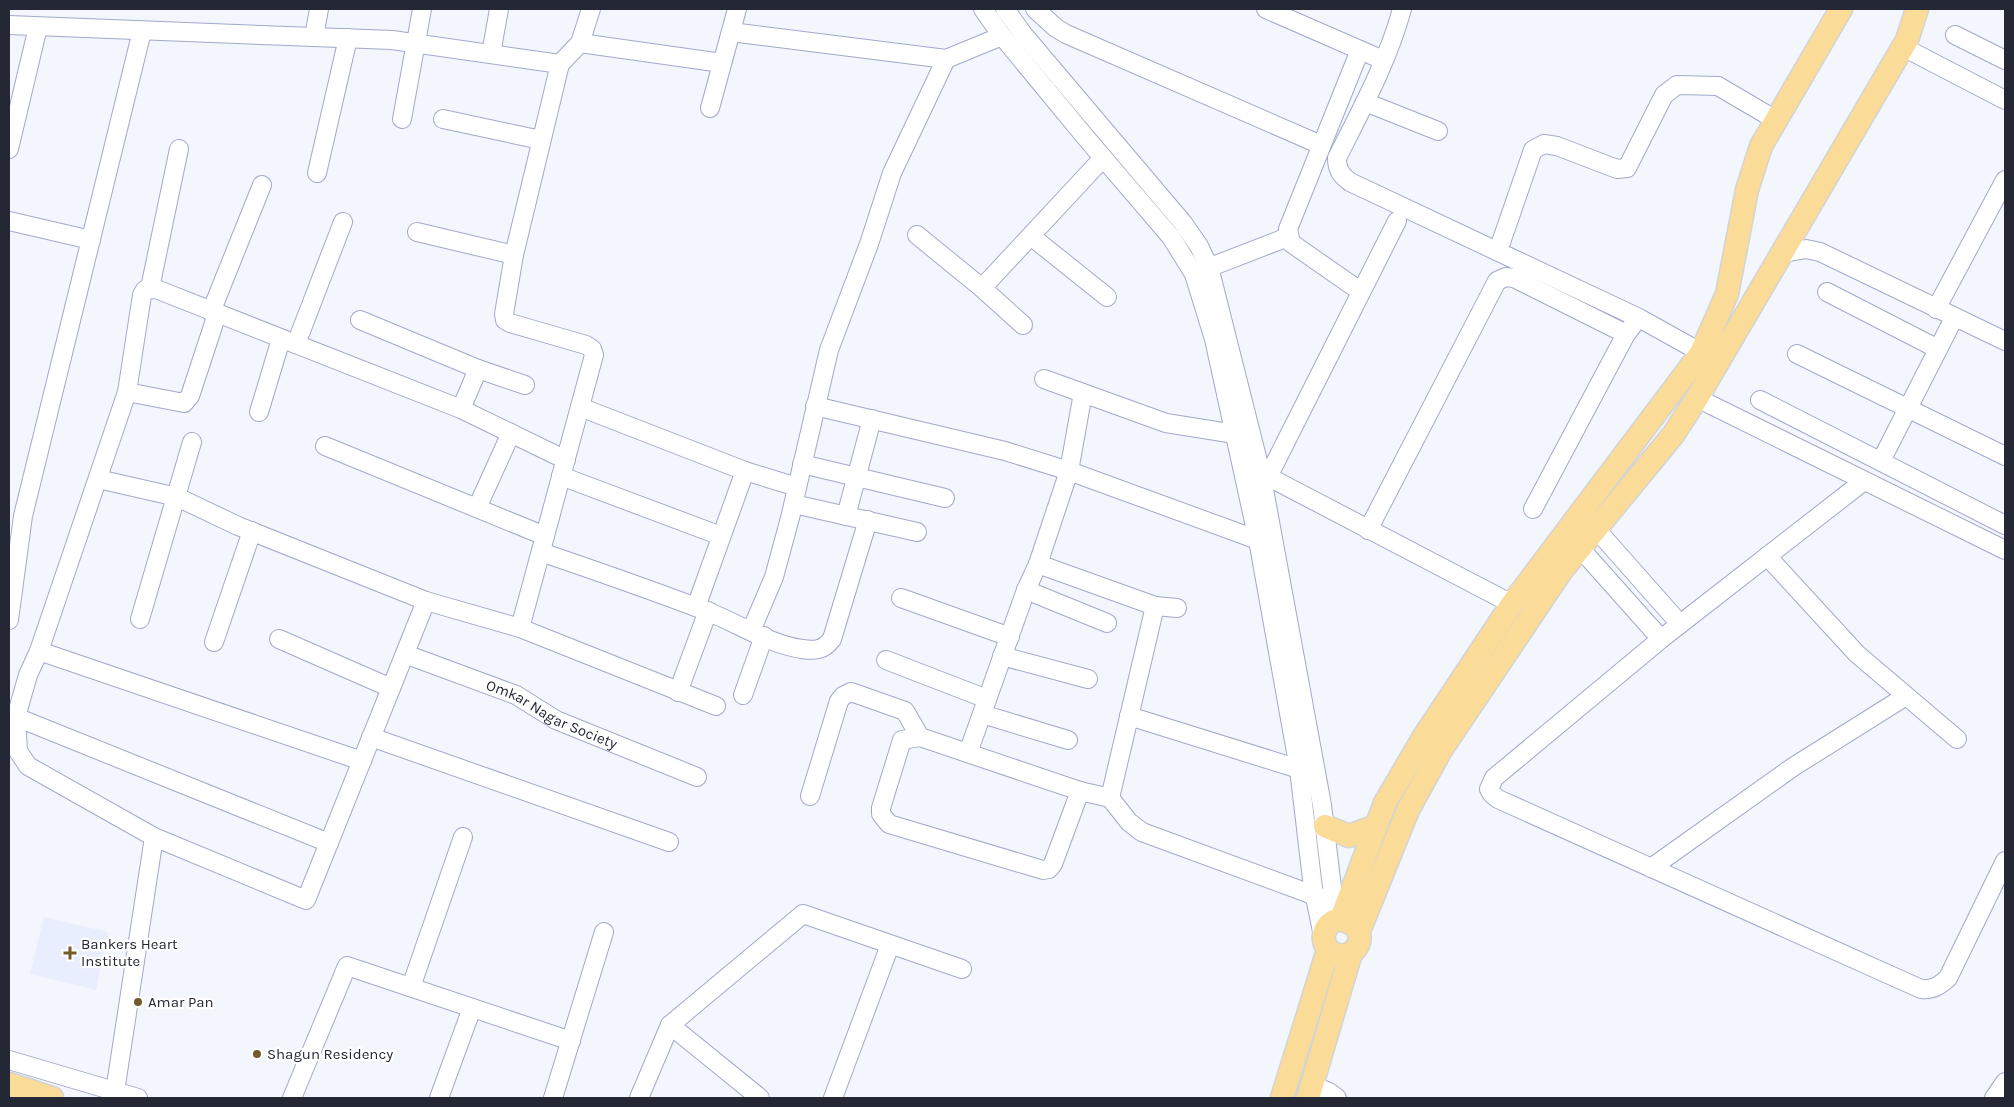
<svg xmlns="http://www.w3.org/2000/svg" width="2014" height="1107" viewBox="0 0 2014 1107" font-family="Karla,sans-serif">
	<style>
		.built { fill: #e9eefe }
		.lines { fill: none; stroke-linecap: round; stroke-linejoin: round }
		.minor-casing { stroke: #a1a9ca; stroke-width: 20 }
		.major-casing { stroke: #d3d4d6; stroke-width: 25 }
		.minor { stroke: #fff; stroke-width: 18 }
		.major { stroke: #fadb97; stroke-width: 22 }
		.poi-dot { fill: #725b2b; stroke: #fff; stroke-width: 2 }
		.labels { text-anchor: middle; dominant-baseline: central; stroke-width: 4.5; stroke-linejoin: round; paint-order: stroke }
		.street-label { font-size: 15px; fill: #242834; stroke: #fff }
		.poi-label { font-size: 15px; fill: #242834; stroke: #fff; text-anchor: start }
	</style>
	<rect width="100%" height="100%" fill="#f4f6fd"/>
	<path class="built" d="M44 917 108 932 96 990 30 974Z"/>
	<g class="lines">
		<g class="minor-casing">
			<g id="minor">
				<path d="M983 9 1002 36 1087 139 1171 237 1194 274 1214 339 1258 540 1299 769 1313 888 1323 936"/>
				<path d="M1005 9 1023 34 1183 223 1199 246 1209 267 1261 473 1322 805 1336 920"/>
				<path d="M1035 9 1056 28 1066 34 1321 145"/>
				<path d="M1266 9 1383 60"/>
				<path d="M1402 9C1388 61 1361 110 1337 158 1337 170 1341 175 1350 182L1639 318 1711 358"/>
				<path d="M9 25 314 37 319 9"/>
				<path d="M731 32 946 59"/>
				<path d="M1955 35 2005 60"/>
				<path d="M314 37 392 40 560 64 580 43 591 9"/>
				<path d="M580 43 722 63"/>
				<path d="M1903 47 2005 100"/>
				<path d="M1360 50 1288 229 1291 243 1360 291"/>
				<path d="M491 54 499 9"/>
				<path d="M1365 102 1438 131"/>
				<path d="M710 108 737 9"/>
				<path d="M402 119 422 9"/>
				<path d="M443 119 541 140"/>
				<path d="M9 149 38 27"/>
				<path d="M317 173 348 38"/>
				<path d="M9 221 91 240"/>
				<path d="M417 232 514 255"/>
				<path d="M917 235 982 288 1023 325"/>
				<path d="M1032 237 1107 297"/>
				<path d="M1498 251 1533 150 1544 144 1557 146 1617 169 1627 168 1664 95 1677 85 1718 86 1776 120"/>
				<path d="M1784 253 1806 249 1820 252 2005 341"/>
				<path d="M1200 271 1288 237"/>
				<path d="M150 288 179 149"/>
				<path d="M982 288 1103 158"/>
				<path d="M1827 292 1938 349"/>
				<path d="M1936 309 2005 180"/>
				<path d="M211 312 262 185"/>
				<path d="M360 320 478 369 525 385"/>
				<path d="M296 344 343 222"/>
				<path d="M1797 354 2005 456"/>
				<path d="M1044 379 1166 423 1235 434"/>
				<path d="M127 392 184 403 190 396 217 314"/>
				<path d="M1083 393 1069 471 1038 564 1155 606 1177 608"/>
				<path d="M1697 398 2005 550"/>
				<path d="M1760 400 2005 525"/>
				<path d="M815 406 1005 451 1069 471 1258 540"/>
				<path d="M580 407 745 471 797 487"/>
				<path d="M461 409 478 369"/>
				<path d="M259 412 281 339"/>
				<path d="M325 446 545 536"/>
				<path d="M1881 461 1954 318"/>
				<path d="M802 464 945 498"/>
				<path d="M1261 473 1512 604"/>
				<path d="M561 476 721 536"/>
				<path d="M1268 477 1397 221"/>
				<path d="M98 479 177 497 238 526 426 601"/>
				<path d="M1864 481 1661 639 1494 778 1489 789 1492 794 1498 799 1921 989C1933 990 1939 986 1948 978L2005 861"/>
				<path d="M794 504 917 532"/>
				<path d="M477 508 511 433"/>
				<path d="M1533 509 1626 334 1633 325"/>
				<path d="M846 516 872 419"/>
				<path d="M1596 529 1680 624"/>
				<path d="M1368 530 1497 281 1506 277 1514 278 1626 334"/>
				<path d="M1579 547 1661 639"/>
				<path d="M541 552C596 571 652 590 706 611 738 623 768 644 802 649 815 651 824 650 832 639L868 520"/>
				<path d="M1767 556 1857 654 1957 739"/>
				<path d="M1026 590 1107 623"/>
				<path d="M901 598 1010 637"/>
				<path d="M696 607 745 471"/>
				<path d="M140 619 192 442"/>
				<path d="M9 620 23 516 142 31"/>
				<path d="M520 628 594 355 592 349 586 345 510 323 505 320 504 314 514 255 560 64"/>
				<path d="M751 631 774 577 790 518 829 350 869 244 892 173 946 59 1002 36"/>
				<path d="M279 639 391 688"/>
				<path d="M214 642 252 531"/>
				<path d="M39 651 362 761"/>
				<path id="s1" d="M405 654 516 695 556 720 697 777"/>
				<path d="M1002 656 1088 679"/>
				<path d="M886 660 987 699"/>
				<path d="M678 692 708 611"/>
				<path d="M743 695 764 636"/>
				<path d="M982 714 1068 740"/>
				<path d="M1129 716 1299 769"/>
				<path d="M16 717 329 843"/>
				<path d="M371 737 669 842"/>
				<path d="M920 737 1080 791 1053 864 1049 869 1043 870 889 824 881 814V808L902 740Z"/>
				<path d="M968 753 1026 590 1038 564"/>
				<path d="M1080 791 1110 798 1155 606"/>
				<path d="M810 796 839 701 843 696 851 692 905 711 920 737"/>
				<path d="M1110 798 1129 822 1142 832 1324 899"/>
				<path d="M154 837 28 766 18 751 16 717 28 675 39 651 127 392 142 295 145 290 156 289 461 409 566 460"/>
				<path d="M1651 868 1793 767 1906 696"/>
				<path d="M411 987 463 837"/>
				<path d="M670 1025 760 1098"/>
				<path d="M9 1060 138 1098"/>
				<path d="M1312 1085 1329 1092 1337 1098"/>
				<path d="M114 1098 154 837 306 900 426 601 520 628 716 706"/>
				<path d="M292 1098 347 966 571 1041"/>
				<path d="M439 1098 472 1008"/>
				<path d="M553 1098 604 932"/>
				<path d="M639 1098 670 1025 803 914 962 969"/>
				<path d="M833 1098 890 945"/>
				<path d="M1994 1098 2005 1082"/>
			</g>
		</g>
		<g class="major-casing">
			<path id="major" d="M1325 826 1349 836 1376 826
				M1341 919 1385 803 1423 738 1512 604 1701 353 1727 294 1747 190 1761 146 1841 9
				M1359 931 1408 810 1441 750 1562 570 1673 435 1697 398 1907 40 1917 9
				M9 1084 52 1098
				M1282 1098 1328 950C1319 936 1325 922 1341 919L1356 926C1365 941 1356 955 1339 956L1328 950
				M1308 1098 1351 953"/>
		</g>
		<use href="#minor" class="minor"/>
		<use href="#major" class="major"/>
	</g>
	<g class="poi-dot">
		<path d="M67.5 945.5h5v5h5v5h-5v5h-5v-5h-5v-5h5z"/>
		<circle cx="138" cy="1002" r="5"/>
		<circle cx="257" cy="1054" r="5"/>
	</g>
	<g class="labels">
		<g class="street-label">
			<text stroke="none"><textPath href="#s1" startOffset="159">Omkar Nagar Society</textPath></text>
		</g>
		<g class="poi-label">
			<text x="81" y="944">Bankers Heart<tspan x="81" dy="17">Institute</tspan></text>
			<text x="148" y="1002">Amar Pan</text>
			<text x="267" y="1054">Shagun Residency</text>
		</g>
	</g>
	<rect width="2014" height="1107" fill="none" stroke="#242834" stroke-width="20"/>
</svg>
